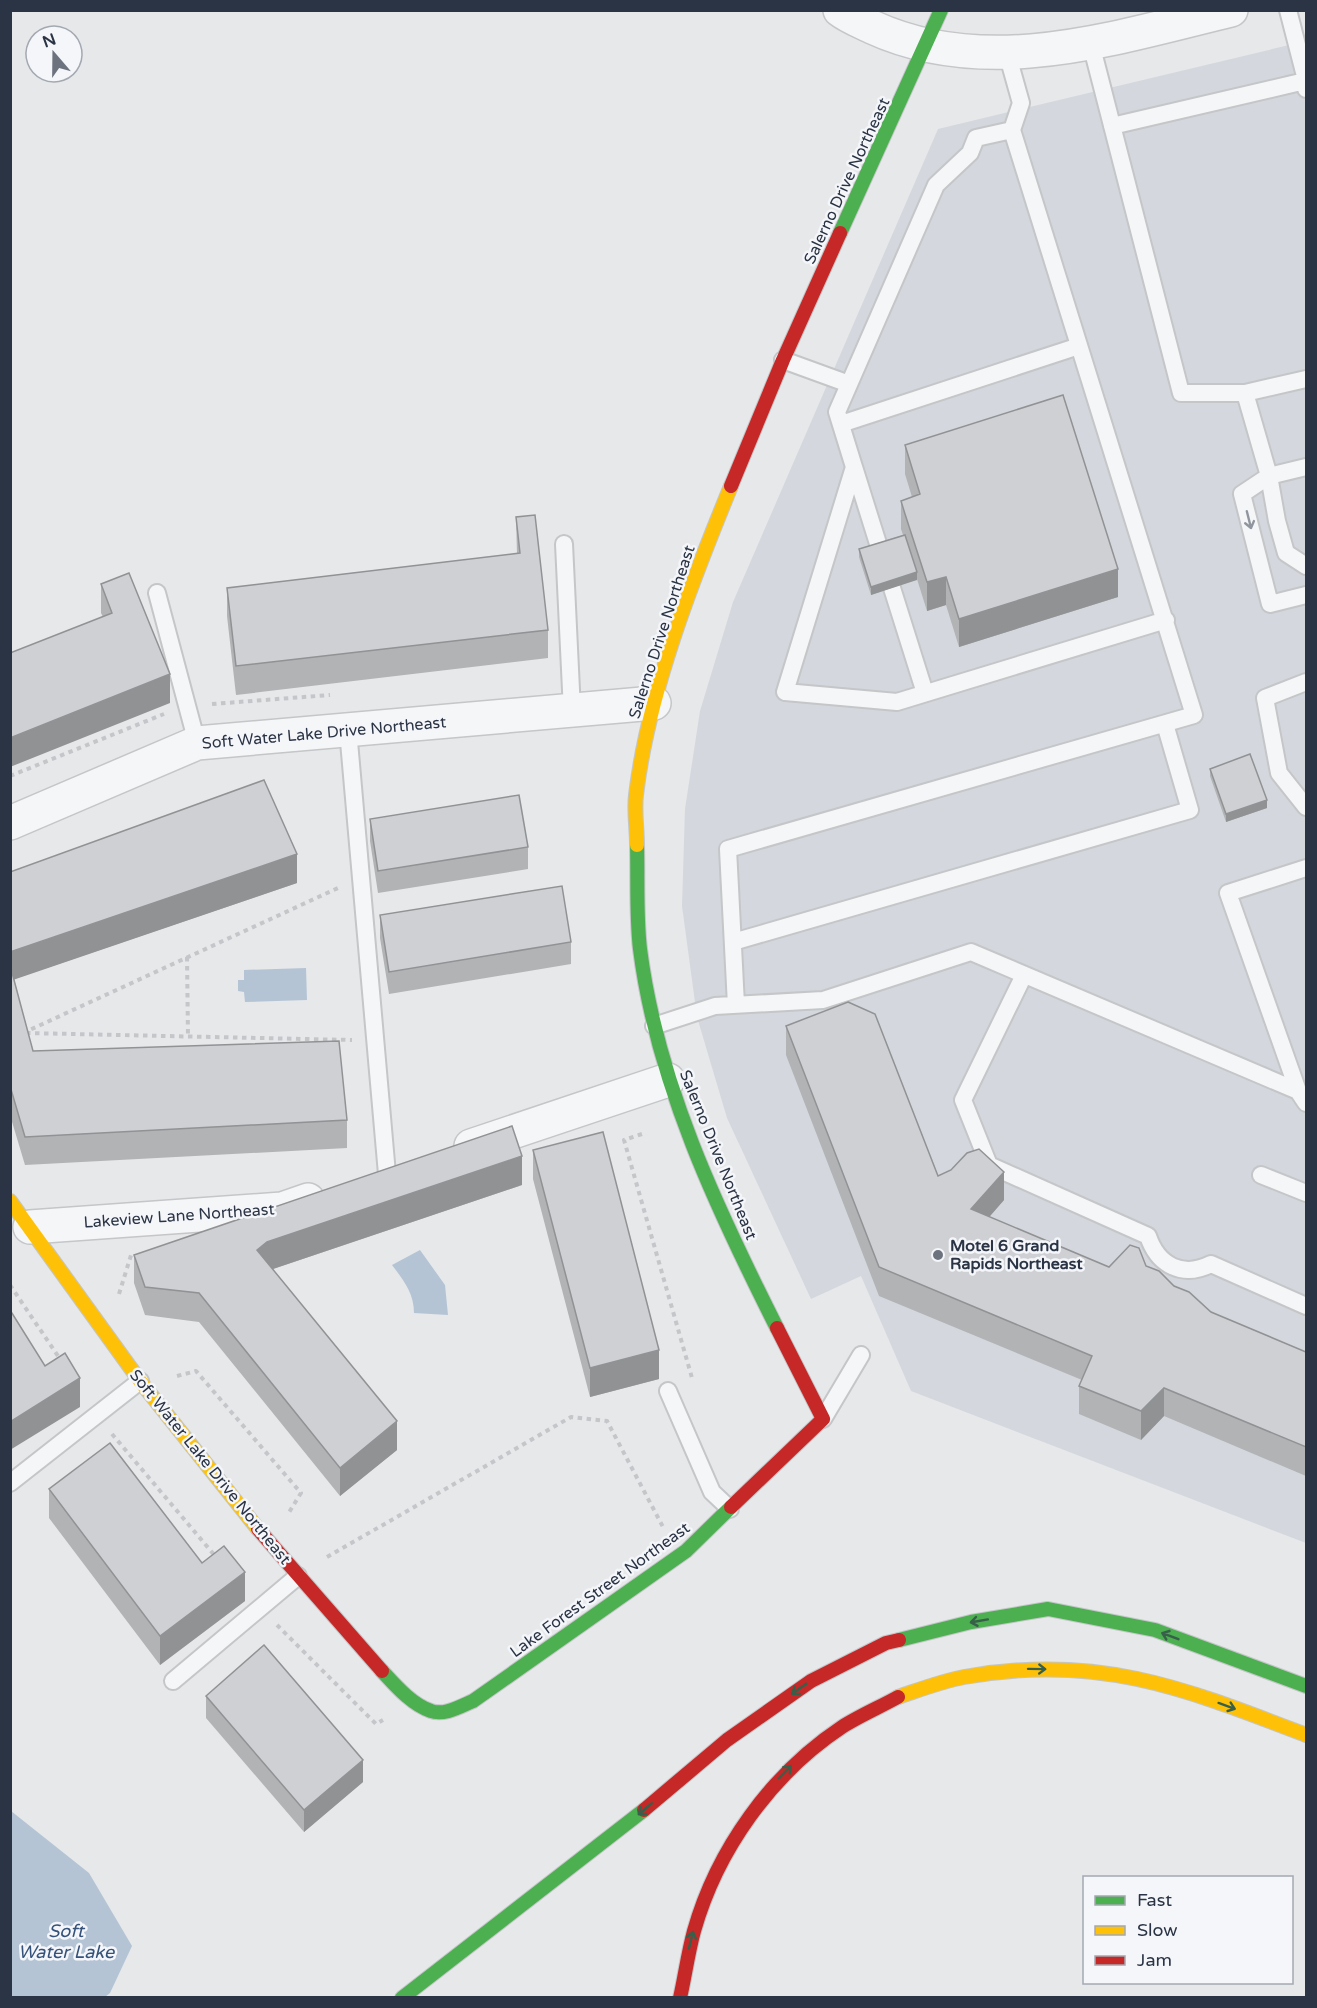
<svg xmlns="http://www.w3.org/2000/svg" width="1317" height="2008" viewBox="0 0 1317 2008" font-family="'Varela Round',sans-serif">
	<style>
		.built { fill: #d4d7dd }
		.water { fill: #b4c4d5 }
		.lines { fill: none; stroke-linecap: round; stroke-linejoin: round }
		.lane-casing { stroke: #c4c6c8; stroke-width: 20 }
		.street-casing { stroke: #c4c6c8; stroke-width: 36 }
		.fast-casing { stroke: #c4c6c8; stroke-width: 16 }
		.slow-casing { stroke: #c4c6c8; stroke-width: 16 }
		.jam-casing { stroke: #c4c6c8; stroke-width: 16 }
		.path { stroke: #c5c6ca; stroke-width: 4; stroke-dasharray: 4.5 4.5; stroke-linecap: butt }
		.lane { stroke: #f5f6f7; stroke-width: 16 }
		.street { stroke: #f5f6f7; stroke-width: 33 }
		.fast { stroke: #4caf50; stroke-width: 14 }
		.slow { stroke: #ffc107; stroke-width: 14 }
		.jam { stroke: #c62828; stroke-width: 14 }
		.wall { fill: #b1b3b5 }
		.shaded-wall { fill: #909294 }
		.building { fill: #ced0d3; stroke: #909294; stroke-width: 1.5 }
		.oneway { stroke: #90959e }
		.oneway2 { stroke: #375f49 }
		.poi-dot { fill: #6c737f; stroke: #f4f6f9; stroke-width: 2 }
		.labels { text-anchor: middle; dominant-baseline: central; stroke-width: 5; stroke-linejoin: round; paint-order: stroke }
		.street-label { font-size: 16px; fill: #2b3445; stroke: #f4f6f9 }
		.poi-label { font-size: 16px; font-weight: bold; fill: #2b3445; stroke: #f4f6f9; text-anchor: start }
		.water-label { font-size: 18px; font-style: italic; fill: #34527a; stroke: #f4f6f9 }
	</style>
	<rect width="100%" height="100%" fill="#e6e8ea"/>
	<path class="built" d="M1306 41V1543L911 1391 861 1276 811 1299 727 1118 697 1017 682 906 685 809 700 711 733 602 938 129Z"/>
	<path class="water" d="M306 968 307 1000 245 1002 244 992 238 991V980H244V970Z
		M420 1250 445 1285 448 1315 414 1313C414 1293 404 1281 392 1265Z
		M11 1811 89 1873 132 1946 110 1993 105 1997H11Z"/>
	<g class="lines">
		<g class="lane-casing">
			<path id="lane" d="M1288 10 1306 80
				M1091 44 1181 393H1245L1269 476 1277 521 1286 553 1306 566
				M1112 126 1305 81 1306 89
				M1012 130 976 138 970 153 936 185 837 412 854 467 785 692 897 702 1166 620
				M783 360 849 384
				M1245 393 1306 379
				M841 424 1079 346
				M854 467 880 550
				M1306 467 1269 476 1242 494 1270 604 1306 595
				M564 544 572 711
				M892 588 925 693
				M157 593 197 743
				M1306 682 1265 698 1279 773 1306 807
				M348 730 387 1174
				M733 942 1190 810 1165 724
				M1024 975 963 1100 989 1165 1148 1236C1158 1266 1183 1278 1211 1264L1306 1306
				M736 1005 728 849 1194 715 1012 130 1021 103 1007 53
				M654 1026 715 1006 823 1000 971 952 1298 1091 1306 1103
				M1298 1091 1228 893 1306 868
				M1261 1175 1306 1193
				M668 1391 712 1492 730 1509
				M823 1419 861 1355
				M10 1483 140 1381
				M173 1681 298 1576"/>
		</g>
		<g class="street-casing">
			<path id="street" d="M840 10C849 17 862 22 872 27 987 80 1115 38 1231 10
				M10 823 197 743 654 703
				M471 1146 668 1080
				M30 1227 282 1209 308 1200"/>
		</g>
		<g class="fast-casing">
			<path id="fast" d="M840 233 941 10
				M637 845C638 879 636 915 640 949 657 1083 717 1209 777 1328
				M899 1640 971 1622 1048 1609 1155 1630 1306 1686
				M382 1671C395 1685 412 1705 431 1711 444 1716 461 1706 473 1701L686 1551 731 1507
				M402 1998 644 1810"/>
		</g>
		<g class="slow-casing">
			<path id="slow" d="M637 845C637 829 634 811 636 795 648 693 692 581 731 486
				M10 1201 140 1381 258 1529
				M898 1697C919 1690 942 1681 964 1677 1097 1653 1184 1688 1306 1735"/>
		</g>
		<g class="jam-casing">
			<path id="jam" d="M731 486 783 360 840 233
				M731 1507 823 1419 777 1328
				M258 1529 382 1671
				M644 1810 727 1740 811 1681 886 1643 899 1640
				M680 1998C685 1976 688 1953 694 1931 717 1850 771 1774 842 1727 859 1716 880 1707 898 1697"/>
		</g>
		<path class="path" d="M212 704 330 695
			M10 776 164 714
			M187 957 188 1036
			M23 1033 338 888
			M26 1033 352 1040
			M642 1134 624 1140 692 1378
			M10 1285 60 1359
			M119 1294 132 1252
			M177 1376 196 1371 301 1493 288 1514
			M112 1434 216 1557
			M327 1557 571 1417 607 1421 663 1527
			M277 1625 376 1724 383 1720"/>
		<use href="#lane" class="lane"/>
		<use href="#street" class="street"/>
		<use href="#fast" class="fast"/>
		<use href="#slow" class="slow"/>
		<use href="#jam" class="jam"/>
	</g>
	<path class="wall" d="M905 445 1118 597 959 647 946 605 927 611 917 579 871 595 859 557V549L903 535 901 529V501L912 497 905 474Z
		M516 517 548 630V658L236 695 227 616V588L517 554Z
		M101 584 170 703 103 617 101 613Z
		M1210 769 1267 808 1226 822 1210 776Z
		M370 819 528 847V869L378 893 370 841Z
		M10 872 297 883 14 979 33 1051 347 1120V1148L25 1165 10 1115Z
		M380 915 571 942V964L389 994 380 938Z
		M786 1026 938 1176 1004 1200 989 1217 1109 1267 1146 1266 1211 1312 1306 1352V1476L1164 1416 1141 1440 1079 1414V1386L1082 1380 879 1296 786 1055Z
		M533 1150 659 1379 590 1397 533 1179Z
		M522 1185 273 1269 397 1450 340 1496 199 1322 145 1315 134 1283V1255Z
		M49 1489 202 1563 245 1601 160 1665 49 1518Z
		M206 1696 363 1782 304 1832 206 1718Z"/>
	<path class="shaded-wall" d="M1118 569V597L959 647V619Z
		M917 572V580L871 595V587Z
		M946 577V605L927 611V582Z
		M170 674V703L10 767V738Z
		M1267 800V808L1226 822V814Z
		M297 854V883L10 981V952Z
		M522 1156V1185L267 1271 257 1250 267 1242Z
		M1004 1172V1200L971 1238V1209Z
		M659 1350V1379L590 1397V1368Z
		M80 1378V1407L10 1450V1422Z
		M1164 1388V1416L1141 1440V1411Z
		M397 1421V1450L340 1496V1468Z
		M245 1572V1601L160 1665V1636Z
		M363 1760V1782L304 1832V1810Z"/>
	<path class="building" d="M1063 395 1118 569 959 619 946 577 927 582 905 514 901 501 920 494 905 445Z
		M535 515 548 630 236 666 227 588 520 553 516 517Z
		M905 535 917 572 871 587 859 549Z
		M129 573 170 674 10 738V653L112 613 101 584Z
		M1250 754 1267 800 1226 814 1210 769Z
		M264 780 297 854 10 952V872Z
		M519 795 528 847 378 871 370 819Z
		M562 886 571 942 389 972 380 915Z
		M10 965 33 1051 339 1041 347 1120 25 1137 10 1086Z
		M848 1002 875 1014 938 1176 951 1170 967 1153 979 1149 1004 1172 971 1209 1109 1267 1130 1245 1139 1248 1146 1266 1159 1271 1174 1286 1189 1292 1211 1312 1306 1352V1447L1164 1388 1141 1411 1079 1386 1092 1356 879 1267 786 1026Z
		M512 1126 522 1156 267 1242 257 1250 397 1421 340 1468 199 1293 145 1287 134 1255Z
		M603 1132 659 1350 590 1368 533 1150Z
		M10 1310 45 1366 65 1353 80 1378 10 1422Z
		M110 1443 202 1563 224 1546 245 1572 160 1636 49 1489Z
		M264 1645 363 1760 304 1810 206 1696Z"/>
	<defs><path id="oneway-shaft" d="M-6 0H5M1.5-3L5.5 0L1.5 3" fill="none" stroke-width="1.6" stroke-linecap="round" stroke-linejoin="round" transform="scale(1.5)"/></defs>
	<use class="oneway" href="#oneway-shaft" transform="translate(1249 520) rotate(76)"/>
	<g class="oneway2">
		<use href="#oneway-shaft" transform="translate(979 1621) rotate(170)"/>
		<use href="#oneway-shaft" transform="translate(1170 1636) rotate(-159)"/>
		<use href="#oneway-shaft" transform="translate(1037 1669) rotate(1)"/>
		<use href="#oneway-shaft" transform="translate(799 1689) rotate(145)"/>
		<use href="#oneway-shaft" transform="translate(1227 1706) rotate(20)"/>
		<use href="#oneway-shaft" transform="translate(785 1772) rotate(-46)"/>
		<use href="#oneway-shaft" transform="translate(645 1809) rotate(140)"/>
		<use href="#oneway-shaft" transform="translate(691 1940) rotate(-76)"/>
	</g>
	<circle class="poi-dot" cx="938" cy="1255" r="6"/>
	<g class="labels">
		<g class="street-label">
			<text transform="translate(847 181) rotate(-65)">Salerno Drive Northeast</text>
			<text transform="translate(662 632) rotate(-72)">Salerno Drive Northeast</text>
			<text transform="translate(324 733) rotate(-5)">Soft Water Lake Drive Northeast</text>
			<text transform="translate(718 1155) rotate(68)">Salerno Drive Northeast</text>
			<text transform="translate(179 1216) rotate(-4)">Lakeview Lane Northeast</text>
			<text transform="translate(210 1467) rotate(51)">Soft Water Lake Drive Northeast</text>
			<text transform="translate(600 1590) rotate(-36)">Lake Forest Street Northeast</text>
		</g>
		<g class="poi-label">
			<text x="950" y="1246">Motel 6 Grand<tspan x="950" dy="18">Rapids Northeast</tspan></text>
		</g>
		<g class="water-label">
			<text x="66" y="1931">Soft<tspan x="66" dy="21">Water Lake</tspan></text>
		</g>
	</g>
	<rect width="1317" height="2008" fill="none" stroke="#2b3445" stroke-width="24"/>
	<rect x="1083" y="1876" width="210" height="108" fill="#f4f6f9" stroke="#a4a8b1" stroke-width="1.5"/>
	<rect x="1095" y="1896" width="30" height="9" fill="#4caf50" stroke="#a4a8b1" stroke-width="1.5"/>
	<text x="1137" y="1906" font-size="18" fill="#2b3445">Fast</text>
	<rect x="1095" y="1926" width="30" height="9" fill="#ffc107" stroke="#a4a8b1" stroke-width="1.5"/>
	<text x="1137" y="1936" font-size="18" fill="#2b3445">Slow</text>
	<rect x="1095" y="1956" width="30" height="9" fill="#c62828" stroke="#a4a8b1" stroke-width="1.5"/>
	<text x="1137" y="1966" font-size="18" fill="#2b3445">Jam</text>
	<g transform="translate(54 54) rotate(340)"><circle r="28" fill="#f4f6f9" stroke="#a4a8b1" stroke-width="1.5"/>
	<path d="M0-4.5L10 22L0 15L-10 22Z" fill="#6c737f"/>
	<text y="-9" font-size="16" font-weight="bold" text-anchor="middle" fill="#2b3445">N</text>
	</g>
</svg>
